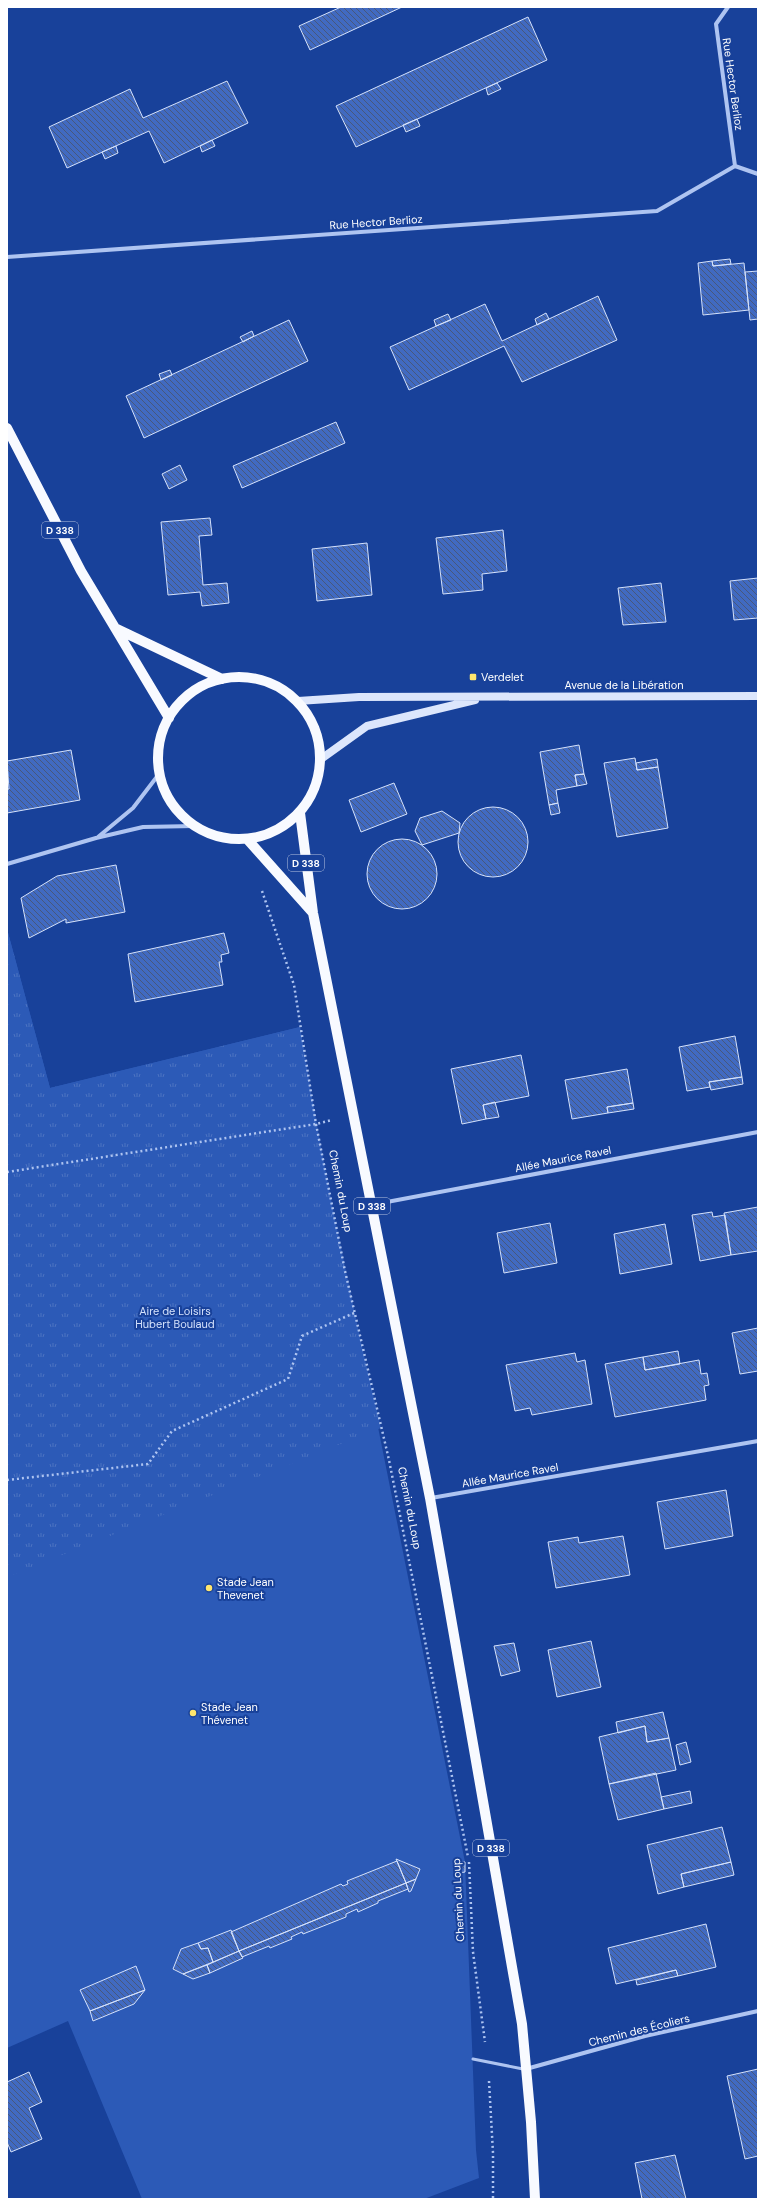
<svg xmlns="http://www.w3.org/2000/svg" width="765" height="2206" viewBox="0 0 765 2206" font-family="'DM Sans',sans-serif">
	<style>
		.grass { fill: #2c5ab7 }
		.park { fill: url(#park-tufts) }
		.building { fill: url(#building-back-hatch); stroke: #d5e2fc }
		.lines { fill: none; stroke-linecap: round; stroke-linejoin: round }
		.path { stroke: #aec4f1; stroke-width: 2.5; stroke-dasharray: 2 3; stroke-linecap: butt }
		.service { stroke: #aec4f1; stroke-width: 3 }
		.minor { stroke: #aec4f1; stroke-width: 4 }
		.secondary { stroke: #dce6fc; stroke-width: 8 }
		.primary { stroke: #f8faff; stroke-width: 10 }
		.poi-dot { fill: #ffe66e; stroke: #18419a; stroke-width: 1.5 }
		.labels { text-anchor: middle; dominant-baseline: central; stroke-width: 4; stroke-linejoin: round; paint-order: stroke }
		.shield { fill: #18419a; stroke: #bac6e1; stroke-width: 1 }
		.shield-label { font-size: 10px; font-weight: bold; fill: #fff }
		.street-label { font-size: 11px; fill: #fff; stroke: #18419a }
		.poi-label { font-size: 11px; fill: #fff; stroke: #18419a; text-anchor: start }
		.park-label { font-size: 11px; fill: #d5e2fc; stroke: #18419a }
	</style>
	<defs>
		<pattern id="park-tufts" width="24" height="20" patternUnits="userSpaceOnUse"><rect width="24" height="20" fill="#2c5ab7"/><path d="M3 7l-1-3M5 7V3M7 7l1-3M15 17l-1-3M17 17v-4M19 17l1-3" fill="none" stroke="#4c73c2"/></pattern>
		<pattern id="building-back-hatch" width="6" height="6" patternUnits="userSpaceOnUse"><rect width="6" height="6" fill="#416ac1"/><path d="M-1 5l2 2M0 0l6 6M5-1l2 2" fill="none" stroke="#48587b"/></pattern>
	</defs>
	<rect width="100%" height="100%" fill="#18419a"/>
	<path class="grass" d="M7 929 50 1088 300 1027 316 1124 332 1206 365 1362 465 1862 476 2150 479 2178 424 2199H142L68 2021 7 2048Z"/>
	<path class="park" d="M7 929 50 1088 300 1027C322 1162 349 1295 381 1428L7 1577Z"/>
	<path class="building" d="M341 7H402L310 50 299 26Z
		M528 17 547 60 356 147 336 106Z
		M227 81 248 123 164 163 149 131 67 168 49 127 130 89 143 118Z
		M497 83 501 89 488 95 486 88Z
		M417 119 420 126 406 132 403 125Z
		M212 140 215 146 202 152 200 146Z
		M116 146 118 153 105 159 102 152Z
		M730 259 731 264 713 266 712 261Z
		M712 261 713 266 744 263 749 310 703 315 698 263Z
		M758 271V319L750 320 745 272Z
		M598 296 617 340 522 382 504 346 409 390 390 347 485 304 502 341Z
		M546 313 549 319 537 325 535 319Z
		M448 314 451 320 436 326 434 320Z
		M289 320 308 361 144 438 126 396Z
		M252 331 254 336 243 342 240 337Z
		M170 370 172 375 161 380 159 374Z
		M336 422 345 443 242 488 233 466Z
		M180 465 187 480 169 489 162 474Z
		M210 518 212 535 199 536 203 585 227 583 229 603 202 606 200 592 168 595 161 522Z
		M503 530 507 571 482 574 483 590 443 594 436 538Z
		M367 543 372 595 317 601 312 549Z
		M758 578V618L734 620 730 581Z
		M661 583 666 622 623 625 618 588Z
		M579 745 584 774 575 775 577 786 556 790 558 803 549 805 540 752Z
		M71 750 80 800 7 813V789H9L7 761Z
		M635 758 637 770 658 767 668 828 617 837 604 763Z
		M657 759 658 767 637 770 636 763Z
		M584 774 587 784 577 786 575 775Z
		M394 783 407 814 361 832 349 800Z
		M558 803 560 813 551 815 549 805Z
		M458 842a35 35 0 1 1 70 0a35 35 0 1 1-70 0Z
		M442 811 460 823 459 833 422 845 415 831 420 818Z
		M367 874a35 35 0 1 1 70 0a35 35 0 1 1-70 0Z
		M116 865 125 912 66 923V919L29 938 21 898 57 876Z
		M224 933 229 953 221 955 222 962H219L223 985 135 1002 128 954Z
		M735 1036 742 1077 709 1082 710 1087 687 1091 679 1047Z
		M521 1055 529 1096 483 1105 486 1119 462 1124 451 1069Z
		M627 1069 633 1103 607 1107 608 1113 572 1119 565 1080Z
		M742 1077 743 1084 711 1090 709 1082Z
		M495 1102 499 1117 486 1119 483 1105Z
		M633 1103 634 1109 608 1113 607 1107Z
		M758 1207V1251L731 1255 724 1213Z
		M712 1212 713 1217 725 1215 731 1255 700 1261 692 1215Z
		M550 1223 557 1263 504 1273 497 1233Z
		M665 1224 672 1264 620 1274 614 1234Z
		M758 1328V1371L740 1374 732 1333Z
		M678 1351 680 1364 645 1370 643 1357Z
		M575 1353 577 1362 585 1360 592 1404 532 1415 530 1408 515 1411 506 1365Z
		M643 1357 645 1370 699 1360 701 1374 707 1373 709 1385 704 1386 706 1400 615 1417 605 1364Z
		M726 1490 733 1536 665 1549 657 1502Z
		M623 1536 630 1575 556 1588 548 1542 578 1537 579 1543Z
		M591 1641 601 1687 557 1697 548 1650Z
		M514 1643 520 1671 501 1676 494 1646Z
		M663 1712 669 1738 647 1742 645 1726 618 1733 616 1722Z
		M645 1726 647 1742 669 1738 676 1770 609 1784 599 1737Z
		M686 1742 691 1762 680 1765 676 1745Z
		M656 1773 664 1809 618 1820 609 1784Z
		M690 1791 692 1803 664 1809 661 1797Z
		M722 1827 731 1862 681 1874 684 1887 658 1894 647 1845Z
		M396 1859 420 1869 416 1879 406 1883Z
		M397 1861 406 1883 239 1951 231 1932 341 1884 343 1886 348 1884 347 1881Z
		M459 1862H465V1872L459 1873Z
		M731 1862 734 1875 684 1887 681 1874Z
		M416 1879 411 1891 409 1892 406 1883Z
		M406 1883 408 1889 378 1901V1903L358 1912 357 1909 346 1914V1917L303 1934 302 1932 291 1937 292 1939 270 1948 269 1946 242 1957 239 1951Z
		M706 1924 716 1967 678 1976 676 1970 616 1984 608 1948Z
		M231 1930 239 1951 213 1962 208 1948 201 1949 198 1943Z
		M198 1943 201 1949 208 1948 213 1962 183 1974 173 1969 181 1949Z
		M239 1951 243 1958 210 1973 207 1965Z
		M207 1965 210 1973 193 1979 183 1974Z
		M136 1966 145 1990 90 2011 80 1990Z
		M676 1970 678 1976 637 1985 636 1980Z
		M145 1990 134 2004 93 2021 90 2011Z
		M758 2069V2156L745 2159 727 2076Z
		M29 2072 42 2102 29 2108 42 2139 11 2152 7 2142V2082Z
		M675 2155 686 2199H642L635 2163Z"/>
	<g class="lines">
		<path class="path" d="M262 891 294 985 316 1124 345 1271 389 1460 468 1857
			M7 1172 316 1124 332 1120
			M7 1480 148 1464 172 1431 288 1379 302 1336 354 1313
			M469 1862 473 1952 485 2042
			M489 2081 493 2153V2199"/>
		<path class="service" d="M473 2059 523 2069"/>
		<path class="minor" d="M728 7 716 24 735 166
			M735 166 758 174
			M7 257 657 211 735 166
			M98 837 133 808 159 774
			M7 864 96 838 143 827 194 826
			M371 1205 758 1132
			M431 1498 758 1441
			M526 2069 645 2036 758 2011"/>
		<path class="secondary" d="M298 701 359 697 758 696
			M321 759 367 726 475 700"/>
		<path class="primary" d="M7 428 81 571 169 718
			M117 629 222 679
			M158 758a81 81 0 1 1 162 0a81 81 0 1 1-162 0Z
			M300 813 313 913 430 1498 522 2024 531 2122 535 2199
			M247 839 313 913"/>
	</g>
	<g class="poi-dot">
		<rect x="469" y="673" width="8" height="8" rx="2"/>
		<circle cx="209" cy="1588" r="4"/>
		<circle cx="193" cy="1713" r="4"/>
	</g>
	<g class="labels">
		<g class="shield">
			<rect x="42" y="522" width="36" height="16" rx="3"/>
			<rect x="288" y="855" width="36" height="16" rx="3"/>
			<rect x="354" y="1198" width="36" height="16" rx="3"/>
			<rect x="473" y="1840" width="36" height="16" rx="3"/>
		</g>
		<g class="shield-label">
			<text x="60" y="530">D 338</text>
			<text x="306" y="863">D 338</text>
			<text x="372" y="1206">D 338</text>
			<text x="491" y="1848">D 338</text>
		</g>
		<g class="street-label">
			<text transform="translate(733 84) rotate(82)">Rue Hector Berlioz</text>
			<text transform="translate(376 222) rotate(-4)">Rue Hector Berlioz</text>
			<text x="624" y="685">Avenue de la Libération</text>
			<text transform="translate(563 1159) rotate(-11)">Allée Maurice Ravel</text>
			<text transform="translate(341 1191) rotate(79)">Chemin du Loup</text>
			<text transform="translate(510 1475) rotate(-10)">Allée Maurice Ravel</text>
			<text transform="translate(410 1508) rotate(79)">Chemin du Loup</text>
			<text transform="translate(458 1900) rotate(-93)">Chemin du Loup</text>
			<text transform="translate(639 2030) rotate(-14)">Chemin des Écoliers</text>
		</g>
		<g class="poi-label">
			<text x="481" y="677">Verdelet</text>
			<text x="217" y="1582">Stade Jean<tspan x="217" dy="13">Thevenet</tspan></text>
			<text x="201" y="1707">Stade Jean<tspan x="201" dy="13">Thévenet</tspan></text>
		</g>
		<g class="park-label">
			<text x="175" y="1311">Aire de Loisirs<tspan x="175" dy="13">Hubert Boulaud</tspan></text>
		</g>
	</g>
	<rect width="765" height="2206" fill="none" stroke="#ffffff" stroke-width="16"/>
</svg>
